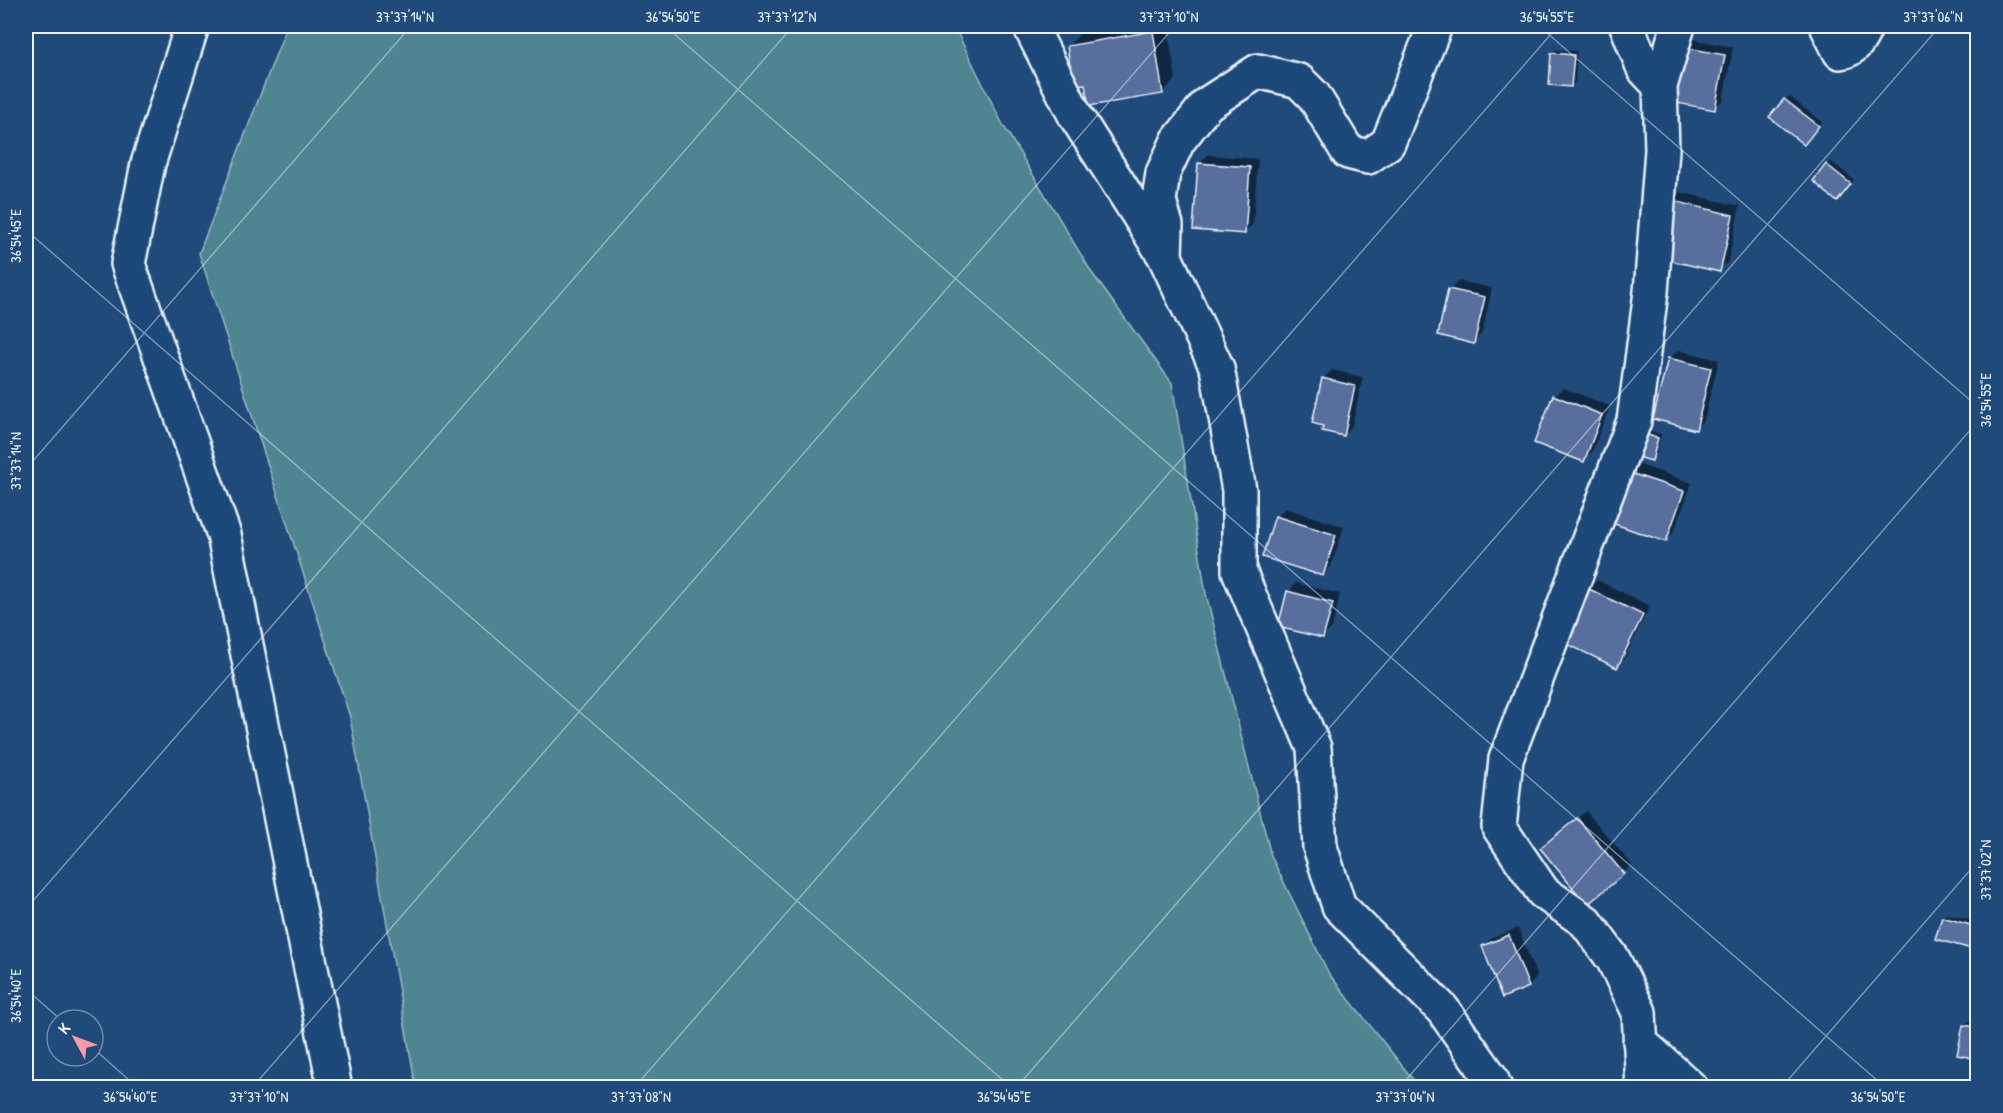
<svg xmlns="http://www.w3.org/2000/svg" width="2003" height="1113" viewBox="0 0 2003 1113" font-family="'Patrick Hand',sans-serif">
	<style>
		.green { fill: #4f8491; stroke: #9cbac4; stroke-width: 1.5 }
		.shadow { fill: #0007 }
		.building { fill: #596e9d; stroke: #e8f1f8; stroke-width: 1.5 }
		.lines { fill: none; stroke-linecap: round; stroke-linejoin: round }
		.street-casing { stroke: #e8f1f8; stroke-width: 38 }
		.secondary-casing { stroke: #e8f1f8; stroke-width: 38 }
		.street { stroke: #1f4a7a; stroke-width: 33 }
		.secondary { stroke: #1f4a7a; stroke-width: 33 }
		.ticks { fill: none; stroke: #e8f1f8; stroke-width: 1.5; stroke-opacity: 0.45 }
		.neatline { fill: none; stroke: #e8f1f8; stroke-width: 2 }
		.ticks-label { font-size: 15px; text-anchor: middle; fill: #e8f1f8 }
	</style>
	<rect width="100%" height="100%" fill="#1f4a7a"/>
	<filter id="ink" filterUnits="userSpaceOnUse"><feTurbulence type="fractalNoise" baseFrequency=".0167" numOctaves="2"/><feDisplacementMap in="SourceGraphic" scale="12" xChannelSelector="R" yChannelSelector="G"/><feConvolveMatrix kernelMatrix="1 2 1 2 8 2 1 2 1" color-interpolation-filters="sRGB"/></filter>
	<g filter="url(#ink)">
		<path class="green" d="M287 26H954L1003 125 1092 273 1172 383 1206 594 1271 856 1329 974 1419 1087H416L350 717 199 253Z"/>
		<path class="shadow" d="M1127 26H1167L1176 79 1163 92 1086 82 1068 46 1081 33Z
			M1692 39 1733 47 1723 100 1715 108 1683 48Z
			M1556 50 1577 51 1575 82 1571 86 1552 54Z
			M1789 96 1822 122 1808 139 1771 117Z
			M1208 155 1258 159 1253 224 1244 232 1199 164Z
			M1831 161 1854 180 1841 196 1815 181Z
			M1679 192 1740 206 1728 262 1719 270 1671 201Z
			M1458 281 1492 288 1482 333 1474 342 1450 289Z
			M1678 350 1719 360 1704 420 1695 428 1670 359Z
			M1332 370 1363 377 1352 426 1344 435 1323 379Z
			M1563 388 1610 406 1592 452 1583 460 1554 396Z
			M1649 431 1661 434 1656 455 1652 459 1645 435Z
			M1640 465 1692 483 1674 532 1666 540 1631 473Z
			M1285 508 1344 527 1331 566 1322 575 1277 517Z
			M1597 580 1650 606 1625 657 1617 666 1563 640 1588 589Z
			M1296 583 1340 594 1332 628 1323 636 1288 592Z
			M1586 811 1632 865 1623 873 1551 840Z
			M1947 914 1978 922V938L1972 948 1943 917Z
			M1518 928 1537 977 1529 986 1503 996 1484 946 1492 938Z
			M1969 1021 1978 1023V1058L1965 1025Z"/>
		<path class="building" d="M1880 26H1916L1915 31Z
			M1153 31 1163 94 1089 106 1085 84 1073 85 1067 46Z
			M1682 47 1725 55 1715 110 1671 102Z
			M1551 53 1574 55 1571 87 1549 85Z
			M1784 99 1819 126 1804 145 1769 117Z
			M1198 163 1250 167 1245 234 1193 230Z
			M1826 164 1851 184 1837 202 1813 181Z
			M1669 200 1733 215 1720 272 1655 257Z
			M1448 289 1485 297 1474 344 1438 335Z
			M1668 358 1711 368 1696 430 1653 419Z
			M1322 378 1355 386 1344 436 1322 431 1323 426 1312 423Z
			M1553 395 1602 415 1584 462 1534 443Z
			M1644 434 1658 438 1652 461 1637 457Z
			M1630 473 1684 491 1666 542 1612 523Z
			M1275 516 1336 535 1323 576 1262 557Z
			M1587 588 1643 615 1617 668 1561 641Z
			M1287 591 1333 603 1323 638 1278 627Z
			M1577 818 1624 874 1587 905 1540 848Z
			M1942 917 1978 927 1972 949 1935 939Z
			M1509 935 1529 987 1502 998 1482 946Z
			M1963 1025 1978 1027V1059L1957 1055Z"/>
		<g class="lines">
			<g class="street-casing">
				<path id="street" d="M1030 26 1075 115 1164 255
					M1435 26 1388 143 1368 157 1348 152 1314 96 1299 81 1258 71 1207 104 1178 141 1163 173 1159 201 1166 225 1165 257 1217 368 1239 490V571L1314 748 1320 847 1339 906 1443 1010 1491 1078 1495 1088
					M1627 26 1644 69 1660 86
					M1827 26 1840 52C1855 50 1861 38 1866 26
					M1640 1042 1691 1088
					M1643 1088 1639 1012 1613 959 1586 922 1543 892 1499 827 1506 759 1634 421 1651 292 1662 150 1660 86 1678 26"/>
			</g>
			<g class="secondary-casing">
				<path id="secondary" d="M192 26 148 164 128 264 224 535 335 1088"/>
			</g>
			<use href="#street" class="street"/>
			<use href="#secondary" class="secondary"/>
		</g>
	</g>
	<path class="ticks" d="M665 26 1886 1088M1539 26 1978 407M26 30 29 26M26 230 1012 1088M26 469 411 26M26 909 793 26M26 989 61 1020M93 1048 138 1088M252 1088 1175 26M634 1088 1558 26M1016 1088 1940 26M1399 1088 1978 421M1781 1088 1978 861"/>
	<rect width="2003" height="1113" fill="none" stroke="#1f4a7a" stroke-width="66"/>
	<g transform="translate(75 1038) rotate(311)"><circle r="28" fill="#1f4a7a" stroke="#6f8dac" stroke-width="1.5"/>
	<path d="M0-4.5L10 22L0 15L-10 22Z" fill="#ff9aa2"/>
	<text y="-9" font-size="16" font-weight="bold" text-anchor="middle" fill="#e8f1f8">K</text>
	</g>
	<rect x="33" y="33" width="1937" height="1047" class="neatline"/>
	<g class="ticks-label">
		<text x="405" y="22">37°37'14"N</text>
		<text x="673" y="22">36°54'50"E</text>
		<text x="787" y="22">37°37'12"N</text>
		<text x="1169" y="22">37°37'10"N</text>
		<text x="1547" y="22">36°54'55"E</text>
		<text x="1933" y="22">37°37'06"N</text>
		<text transform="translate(16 236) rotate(-90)" y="5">36°54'45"E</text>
		<text transform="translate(1986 400) rotate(-90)" y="5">36°54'55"E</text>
		<text transform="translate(16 461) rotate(-90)" y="5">37°37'14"N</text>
		<text transform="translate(1986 870) rotate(-90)" y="5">37°37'02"N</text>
		<text transform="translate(16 996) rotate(-90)" y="5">36°54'40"E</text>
		<text x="130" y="1102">36°54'40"E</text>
		<text x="259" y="1102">37°37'10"N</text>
		<text x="641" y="1102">37°37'08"N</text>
		<text x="1004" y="1102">36°54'45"E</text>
		<text x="1405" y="1102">37°37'04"N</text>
		<text x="1878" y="1102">36°54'50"E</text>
	</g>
</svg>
